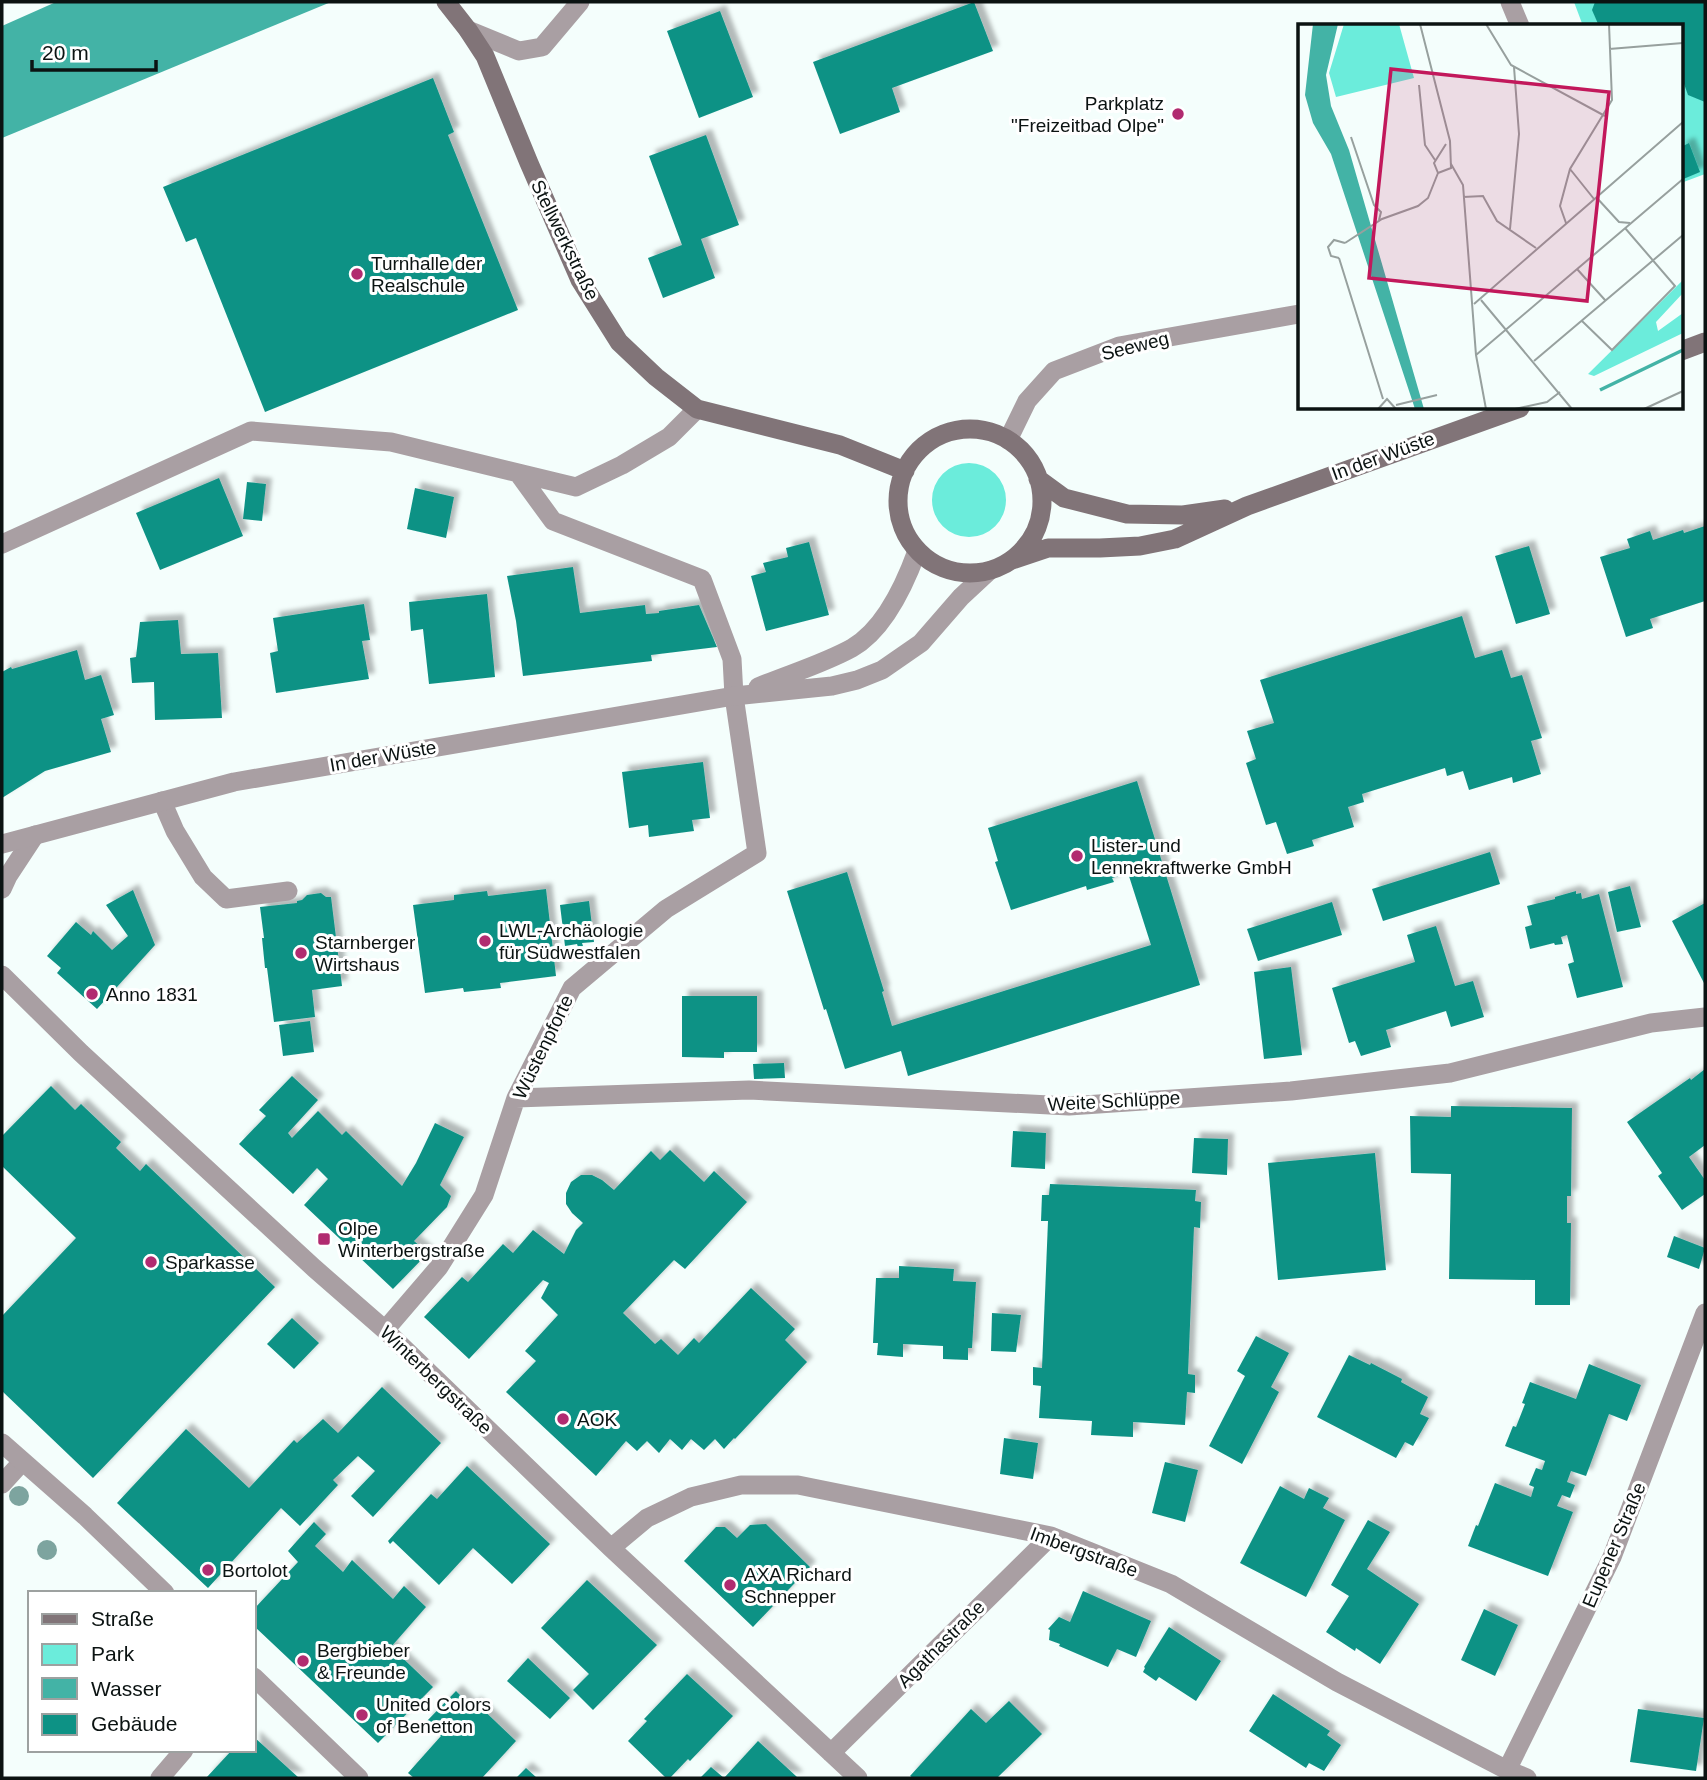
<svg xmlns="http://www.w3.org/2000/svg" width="1707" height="1780" viewBox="0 0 1707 1780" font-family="Helvetica,sans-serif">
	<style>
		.green { fill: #6becdb }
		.water { fill: #43b3a6 }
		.building { fill: #0d9285; filter: url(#shadow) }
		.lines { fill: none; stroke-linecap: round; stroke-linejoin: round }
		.service { stroke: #a99fa3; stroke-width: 19 }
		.pedestrian { stroke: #a99fa3; stroke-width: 19 }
		.minor { stroke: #a99fa3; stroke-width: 19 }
		.tertiary { stroke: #a99fa3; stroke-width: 19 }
		.secondary { stroke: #817478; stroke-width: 19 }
		.tree { fill: #7da49f }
		.poi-dot { fill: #b12b70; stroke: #fff; stroke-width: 2.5 }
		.labels { text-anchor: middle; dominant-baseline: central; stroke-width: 6; stroke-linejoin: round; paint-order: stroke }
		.poi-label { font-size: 19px; fill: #0b1312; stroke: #fff; text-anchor: start }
		.street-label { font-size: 19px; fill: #0b1312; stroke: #fff }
		.inset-river { fill: none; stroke: #43b3a6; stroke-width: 3.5 }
		.inset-road { fill: none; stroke: #97a09e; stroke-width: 2 }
		.view { fill: #c2185b; fill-opacity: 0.15; stroke: #c2185b; stroke-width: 3.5 }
		.inset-edge { fill: none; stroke: #0b1312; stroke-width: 3.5 }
	</style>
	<defs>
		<filter id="shadow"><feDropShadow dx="6" dy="-6" stdDeviation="2" flood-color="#0004"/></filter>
	</defs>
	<rect width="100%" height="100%" fill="#f4fefc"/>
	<path class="green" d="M1574 2H1705V174L1681 183V26H1583Z
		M932 500a37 37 0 1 1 74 0a37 37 0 1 1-74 0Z"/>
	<path class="water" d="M56 2H331L2 138V26Z"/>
	<path class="building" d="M974 2 993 51 892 88 900 112 840 134 813 62Z
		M1595 2H1705V102L1688 95 1683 81 1681 82V26H1599L1592 10Z
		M720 11 753 97 699 118 667 31Z
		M433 78 454 132 448 135 518 310 265 412 196 238 186 242 163 187Z
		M706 135 739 225 701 239 715 278 663 298 648 258 682 245 649 156Z
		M1689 143 1700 172 1681 180V147Z
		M219 478 243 536 160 570 136 513Z
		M247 482 266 484 262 521 243 519Z
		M415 488 454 497 446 538 407 529Z
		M1705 526V601L1650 619 1653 628 1626 637 1600 557 1630 548 1627 539 1650 531 1653 540 1683 530 1684 533Z
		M809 542 829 615 766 631 751 576 766 572 763 563 788 557 786 548Z
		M1529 546 1550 614 1516 624 1495 556Z
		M573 567 580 613 645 605 646 614 659 613V611L699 605 717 647 651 655 652 661 523 676 516 621 507 576Z
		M487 594 495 677 429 684 423 629 411 631 409 602Z
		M364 604 370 640 362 641 369 679 276 693 270 653 278 651 273 618Z
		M1462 616 1475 658 1502 650 1511 678 1522 675 1542 738 1531 741 1541 774 1513 783 1512 777 1469 790 1463 771 1447 776 1445 768 1362 794 1364 802 1348 807 1354 827 1312 840 1314 846 1287 854 1276 822 1266 825 1246 763 1256 759 1247 731 1274 723 1260 680Z
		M178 620 181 654 218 653 222 718 155 720 154 682 132 683 130 658 136 657 140 622Z
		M77 650 85 680 101 675 114 715 101 719 111 752 45 771 2 798V672L11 667 12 669Z
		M703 762 710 818 692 820 694 831 649 837 648 825 629 828 622 772Z
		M1137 781 1200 985 908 1076 901 1051 845 1069 826 1009 824 1010 787 891 847 872 884 991 882 992 892 1026 1151 945 1128 873 1112 878 1114 882 1087 890 1086 886 1011 910 995 862 998 861 988 828Z
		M1490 852 1500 884 1383 921 1372 889Z
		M1630 886 1641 927 1617 932 1608 892Z
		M546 889 556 976 500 983 501 988 464 992 463 988 425 993 413 905 454 900V895L487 891 488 896Z
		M133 890 155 945 97 1009 57 973 61 968 47 956 76 922 91 935 93 931 112 950 128 936 106 905Z
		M1576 891V894L1581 893 1582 899 1599 894 1623 987 1577 998 1568 964 1574 962 1567 935 1561 937 1563 944 1555 945 1554 943 1530 949 1525 927 1532 925 1527 906 1555 899V897Z
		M321 893 326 897H331L342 986 312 990 315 1017 274 1022 267 968H265L262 938H264L260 907 297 903V901L302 900 307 895Z
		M589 901 594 942 582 943 583 946 578 947 577 944 565 946 560 905Z
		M1332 902 1342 935 1258 961 1247 929Z
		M1705 903V985L1672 921Z
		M1436 926 1455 986 1473 981 1484 1017 1451 1027 1446 1011 1386 1030 1391 1047 1361 1056 1355 1041 1349 1043 1332 988 1415 962 1407 935Z
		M1291 967 1302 1055 1264 1059 1254 972Z
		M682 996H757V1052H724V1058L682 1057Z
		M310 1021 314 1052 283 1056 279 1025Z
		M784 1063 785 1078 754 1079 753 1064Z
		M1705 1069V1145L1689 1157 1705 1180V1194L1682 1210 1658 1176 1662 1173 1627 1122 1690 1078 1691 1080Z
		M292 1076 318 1100 288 1133 292 1138 318 1111 342 1135 346 1131 402 1186 416 1163 435 1123 464 1137 440 1185 451 1196 447 1207 414 1241 428 1253 393 1289 304 1205 328 1179 317 1168 293 1194 239 1144 266 1116 259 1110Z
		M51 1086 75 1110 81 1104 121 1142 116 1148 140 1171 146 1164 275 1287 93 1478 2 1391V1316L76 1238 2 1166V1136Z
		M1451 1106 1572 1108 1571 1196H1567V1223H1571L1570 1305H1535V1280L1449 1279 1451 1174 1411 1173 1410 1116 1451 1117Z
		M1013 1131 1046 1133 1045 1169 1011 1167Z
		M1194 1138 1228 1139 1227 1175 1192 1173Z
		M670 1150 704 1182 714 1171 747 1202 685 1269 674 1260 623 1313 655 1344 661 1339 678 1355 694 1338 699 1343 751 1288 795 1329 785 1340 807 1362 735 1439 734 1438 724 1449 715 1439 704 1450 691 1439 682 1450 670 1439 659 1453 647 1441 637 1451 626 1441 596 1476 506 1392 536 1361 525 1351 558 1315 541 1298 549 1283 543 1280 469 1359 424 1317 462 1277 468 1282 503 1244 513 1253 533 1230 564 1254 576 1230 583 1223 572 1213 566 1204V1193L571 1182 581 1175H592L602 1180 614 1190 651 1151 660 1160Z
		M1375 1153 1386 1270 1278 1280 1268 1163Z
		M1050 1184 1196 1190 1195 1201 1201 1202 1200 1228 1194 1227 1188 1374 1195 1375V1393L1187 1392 1185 1425 1133 1422V1437L1091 1435 1092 1421 1039 1418 1041 1386 1033 1385V1367L1042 1368 1048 1221H1041L1042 1195H1049Z
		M1674 1236 1705 1248 1699 1269 1667 1257Z
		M899 1266 954 1269 953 1281 976 1282 972 1348H968V1360L943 1359V1346L903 1344V1357L877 1355 878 1343H873L876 1278H899Z
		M992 1313 1021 1315 1016 1352 991 1351Z
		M292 1318 319 1343 294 1369 267 1344Z
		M1256 1336 1289 1353 1271 1387 1279 1392 1242 1464 1209 1446 1245 1376 1237 1371Z
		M1349 1355 1370 1365 1371 1363 1402 1379 1401 1382 1428 1397 1420 1414 1429 1418 1413 1446 1405 1442 1396 1458 1317 1417Z
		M1589 1364 1641 1385 1627 1421 1609 1414 1586 1476 1571 1471 1567 1482 1575 1485 1570 1498 1562 1495 1557 1506 1573 1512 1548 1576 1468 1546 1476 1525 1478 1526 1495 1483 1531 1497 1534 1487 1529 1485 1536 1468 1542 1470 1545 1461 1505 1446 1513 1426 1516 1427 1525 1404 1522 1403 1530 1382 1576 1399Z
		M382 1387 441 1443 373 1517 351 1496 375 1471 358 1456 333 1480 338 1485 300 1526 281 1508 208 1588 117 1503 186 1429 249 1488 294 1440 297 1443 323 1419 338 1433Z
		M1004 1438 1038 1443 1033 1479 1000 1474Z
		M1165 1462 1198 1470 1185 1522 1152 1513Z
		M467 1466 550 1544 512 1584 473 1548 439 1585 393 1541 390 1544 388 1541 431 1494 437 1499Z
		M1280 1486 1304 1499 1309 1488 1329 1498 1323 1508 1345 1520 1306 1597 1240 1563Z
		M1368 1520 1390 1532 1367 1569 1419 1604 1380 1664 1356 1648 1355 1651 1326 1632 1349 1596 1331 1585Z
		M314 1522 326 1534 315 1546 343 1572 352 1560 393 1599 404 1586 426 1607 391 1647 433 1687 378 1743 254 1626V1609L298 1562 288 1551Z
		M766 1524 810 1567 753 1627 684 1561 716 1527H725L737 1538 750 1525Z
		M587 1580 657 1645 593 1710 573 1690 589 1674 541 1628Z
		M1083 1591 1151 1621 1136 1657 1117 1649 1108 1667 1059 1646 1060 1644 1049 1640 1050 1630 1048 1629 1059 1617 1070 1622Z
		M1484 1609 1518 1625 1495 1676 1461 1660Z
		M1169 1627 1221 1661 1196 1701 1159 1677 1156 1681 1143 1672 1145 1668 1144 1667Z
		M528 1658 570 1698 550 1719 507 1681Z
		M687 1674 733 1716 690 1761 688 1759 670 1778H666L628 1741 647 1721 644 1719Z
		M456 1691 471 1706 475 1702 516 1741 482 1778H414L408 1773 441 1736 426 1722Z
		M1273 1694 1330 1731 1327 1735 1341 1745 1324 1771 1309 1763 1306 1768 1249 1731Z
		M1009 1701 1042 1734 997 1778H913L910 1776 971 1709 986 1723Z
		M1638 1709 1704 1718 1696 1771 1630 1762Z
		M254 1737 299 1778H206L232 1750H254Z
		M758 1741 797 1777 796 1778H724Z
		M711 1767 724 1778H700Z
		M526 1768 537 1778H516Z"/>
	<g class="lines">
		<path class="service" d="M1510 2 1520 26
			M518 473 553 521 702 579 732 659 734 696
			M2 544 251 431 391 442 576 487 622 465 669 437 697 409
			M162 801 175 831 203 877 226 899 288 891"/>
		<path class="pedestrian" d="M2 1484 22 1462"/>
		<path class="minor" d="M468 30 519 51 542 47 580 2
			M1008 440 1027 401 1054 371 1119 346 1299 314
			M2 889 8 876 35 835
			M2 975 81 1053 314 1268 385 1330 611 1548 858 1778
			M516 1098 749 1090 1069 1106 1291 1091 1450 1073 1651 1023 1705 1017
			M385 1330 439 1267 484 1195 516 1098 572 988 666 909 757 853 734 696
			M2 1443 85 1516 165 1593
			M611 1548 647 1518 691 1497 741 1485H798L1051 1536 1171 1584 1337 1682 1507 1770 1527 1778
			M254 1677 359 1778
			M831 1753 1051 1536
			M1507 1770 1612 1557 1705 1313
			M160 1778 184 1750"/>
		<path class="tertiary" d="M758 687C789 674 823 664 852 648 885 629 905 584 917 551
			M2 844 234 782 734 696 832 686 857 680 882 670 921 643 961 597 989 571"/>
		<path class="secondary" d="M446 2 468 30 485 56 529 163 580 280 619 342 656 377 697 409 840 445 905 471
			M1681 351 1705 342
			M898 501a72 72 0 1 1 144 0a72 72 0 1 1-144 0Z
			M1038 479 1064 498 1127 514 1183 515 1225 509
			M1012 560 1048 548H1100L1140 546 1175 539 1247 506 1520 408"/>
	</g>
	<g class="tree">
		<circle cx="19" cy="1496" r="10"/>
		<circle cx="47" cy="1550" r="10"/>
	</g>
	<g class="poi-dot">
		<circle cx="1178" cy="114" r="7"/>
		<circle cx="357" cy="274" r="7"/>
		<circle cx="1077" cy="856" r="7"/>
		<circle cx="485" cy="941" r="7"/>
		<circle cx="301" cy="953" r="7"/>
		<circle cx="92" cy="994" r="7"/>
		<rect x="317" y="1232" width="14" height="14" rx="3.5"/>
		<circle cx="151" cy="1262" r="7"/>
		<circle cx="563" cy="1419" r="7"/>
		<circle cx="208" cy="1570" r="7"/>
		<circle cx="730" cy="1585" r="7"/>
		<circle cx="303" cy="1661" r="7"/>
		<circle cx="362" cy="1715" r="7"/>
	</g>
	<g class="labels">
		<g class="poi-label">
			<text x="1164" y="103" text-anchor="end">Parkplatz<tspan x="1164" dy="22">"Freizeitbad Olpe"</tspan></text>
			<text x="371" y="263">Turnhalle der<tspan x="371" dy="22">Realschule</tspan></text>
			<text x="1091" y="845">Lister- und<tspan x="1091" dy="22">Lennekraftwerke GmbH</tspan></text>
			<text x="499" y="930">LWL-Archäologie<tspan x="499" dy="22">für Südwestfalen</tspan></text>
			<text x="315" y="942">Starnberger<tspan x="315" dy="22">Wirtshaus</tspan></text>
			<text x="106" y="994">Anno 1831</text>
			<text x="338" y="1228">Olpe<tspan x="338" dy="22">Winterbergstraße</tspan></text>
			<text x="165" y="1262">Sparkasse</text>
			<text x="577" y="1419">AOK</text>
			<text x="222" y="1570">Bortolot</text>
			<text x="744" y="1574">AXA Richard<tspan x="744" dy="22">Schnepper</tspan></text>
			<text x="317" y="1650">Bergbieber<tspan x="317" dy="22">&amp; Freunde</tspan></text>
			<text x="376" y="1704">United Colors<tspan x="376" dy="22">of Benetton</tspan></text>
		</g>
		<g class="street-label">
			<text transform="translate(565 240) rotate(64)">Stellwerkstraße</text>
			<text transform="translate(1135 346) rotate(-14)">Seeweg</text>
			<text transform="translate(1383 456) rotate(-20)">In der Wüste</text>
			<text transform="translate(383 756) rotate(-10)">In der Wüste</text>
			<text transform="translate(543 1047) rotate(-64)">Wüstenpforte</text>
			<text transform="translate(1114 1101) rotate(-3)">Weite Schlüppe</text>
			<text transform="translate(436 1380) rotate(44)">Winterbergstraße</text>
			<text transform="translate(1614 1545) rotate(-67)">Eupener Straße</text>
			<text transform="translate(1084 1552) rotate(20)">Imbergstraße</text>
			<text transform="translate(941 1644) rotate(-45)">Agathastraße</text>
		</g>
	</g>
	<g transform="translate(1298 24)">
		<rect width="385" height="385" fill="#f4fefc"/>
		<path d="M46 0H101L116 54 38 73 31 49ZM385 256V269L358 298 360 307 385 289V309L296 352 290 350Z" fill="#6becdb"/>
		<path d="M15 0H40L28 51 33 82 51 126 126 385H117L33 130 15 99 7 71Z" fill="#43b3a6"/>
		<path class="inset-river" d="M302 366 385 326"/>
		<path class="inset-road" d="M122 0 152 117 153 144 140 149M188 0 213 41 307 92M311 25 385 19M121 61 127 121 137 136M53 113 76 181 83 188 81 196M153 140 165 161 178 331 188 385M272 145 296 175M140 149 136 139 148 120M165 173 185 172 199 197 238 224M298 173 321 198 332 199M268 199 262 182 272 145 314 76 311 0M212 205 221 110 216 43M47 219 84 195 120 182 130 174 140 149M41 234 85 375M41 234 33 232 30 223 36 216 47 219M279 245 307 276M183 276 274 385M176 280 385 98M284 297 314 326 377 262 327 204M178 331 385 155M236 337 385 211M98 381 139 371M80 385 89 375 98 385M217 385 249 378 262 368M346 385 385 367"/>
		<path class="view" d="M93 45 311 68 289 277 71 254Z"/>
		<rect width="385" height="385" class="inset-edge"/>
	</g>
	<rect width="1707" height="1780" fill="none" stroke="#0b1312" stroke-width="7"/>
	<rect x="28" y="1591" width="228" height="161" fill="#ffffff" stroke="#9da1a0" stroke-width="2"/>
	<rect x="42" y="1614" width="35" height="10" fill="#817478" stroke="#9da1a0" stroke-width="2"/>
	<text x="91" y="1626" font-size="21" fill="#0b1312">Straße</text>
	<rect x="42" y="1644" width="35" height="21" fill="#6becdb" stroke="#9da1a0" stroke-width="2"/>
	<text x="91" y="1661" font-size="21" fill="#0b1312">Park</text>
	<rect x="42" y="1678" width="35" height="21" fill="#43b3a6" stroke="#9da1a0" stroke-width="2"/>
	<text x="91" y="1696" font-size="21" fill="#0b1312">Wasser</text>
	<rect x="42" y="1714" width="35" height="21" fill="#0d9285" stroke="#9da1a0" stroke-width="2"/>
	<text x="91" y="1731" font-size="21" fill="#0b1312">Gebäude</text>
	<path d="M32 60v10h124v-10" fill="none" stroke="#0b1312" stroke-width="3.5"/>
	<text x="42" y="60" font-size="21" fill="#0b1312" stroke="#ffffff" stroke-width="5" paint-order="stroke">20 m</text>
</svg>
